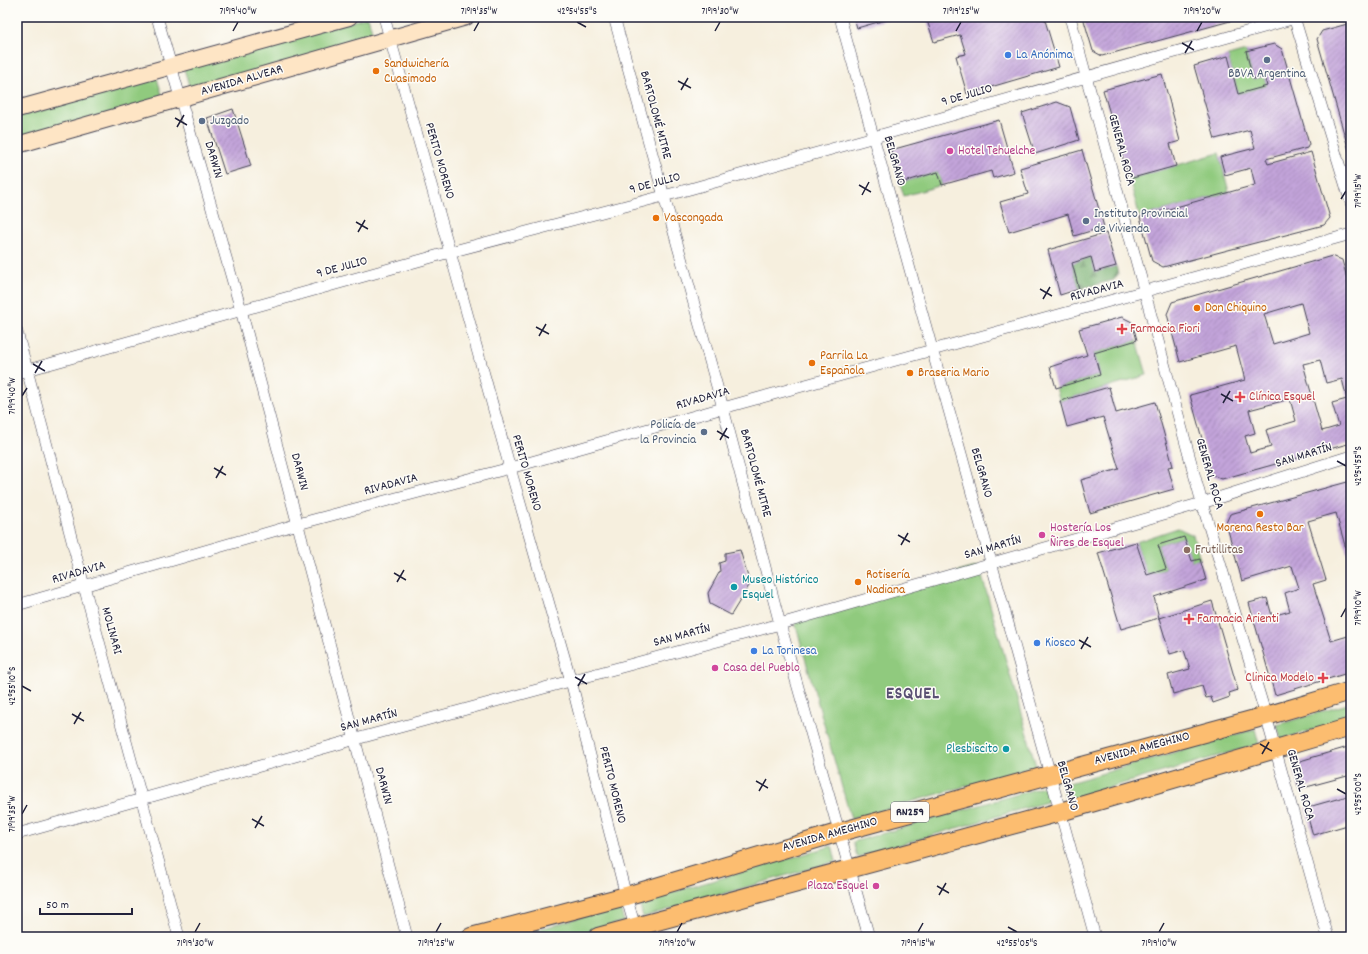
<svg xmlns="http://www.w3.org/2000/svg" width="1368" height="954" viewBox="0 0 1368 954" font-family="Dekko,sans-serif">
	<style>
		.green { fill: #90ca7e; stroke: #59765c }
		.forest { fill: url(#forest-firs); stroke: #4b6854 }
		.building { fill: url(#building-hatch); fill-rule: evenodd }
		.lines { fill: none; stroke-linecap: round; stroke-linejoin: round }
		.minor-casing { stroke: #424153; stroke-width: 12 }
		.secondary-casing { stroke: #424153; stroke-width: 18 }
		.trunk-casing { stroke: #424153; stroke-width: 20 }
		.minor { stroke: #fff; stroke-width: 11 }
		.secondary { stroke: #fee5c5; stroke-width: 16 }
		.trunk { stroke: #fcbd6f; stroke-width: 18 }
		.ticks { fill: none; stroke: #22223b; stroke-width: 1.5 }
		.shop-dot { fill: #3f7fe0; stroke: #fdfcf7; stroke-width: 1.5 }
		.service-dot { fill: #5c6f8a; stroke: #fdfcf7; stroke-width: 1.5 }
		.food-dot { fill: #e8710a; stroke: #fdfcf7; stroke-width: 1.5 }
		.hotel-dot { fill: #d1479c; stroke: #fdfcf7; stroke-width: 1.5 }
		.health-dot { fill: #e0444e; stroke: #fdfcf7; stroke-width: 1.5 }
		.education-dot { fill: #8d6e63; stroke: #fdfcf7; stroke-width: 1.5 }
		.culture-dot { fill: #0f9aa8; stroke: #fdfcf7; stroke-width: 1.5 }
		.labels { text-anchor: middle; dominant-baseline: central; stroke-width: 3; stroke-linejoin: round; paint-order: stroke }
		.shield { fill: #fdfcf7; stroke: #646373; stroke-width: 1 }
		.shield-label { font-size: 12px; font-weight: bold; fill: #22223b }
		.shop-label { font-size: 13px; fill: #366cbe; stroke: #fdfcf7; text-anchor: start }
		.food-label { font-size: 13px; fill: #c56008; stroke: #fdfcf7; text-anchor: start }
		.service-label { font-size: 13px; fill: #4e5e75; stroke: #fdfcf7; text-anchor: start }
		.street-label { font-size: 13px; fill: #22223b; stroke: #fdfcf7 }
		.hotel-label { font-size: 13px; fill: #b23c85; stroke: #fdfcf7; text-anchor: start }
		.health-label { font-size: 13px; fill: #be3a42; stroke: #fdfcf7; text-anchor: start }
		.education-label { font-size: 13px; fill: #785e54; stroke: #fdfcf7; text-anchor: start }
		.culture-label { font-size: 13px; fill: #0d838f; stroke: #fdfcf7; text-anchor: start }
		.district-label { font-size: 17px; font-weight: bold; letter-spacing: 1px; fill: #5a5073; stroke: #fdfcf7 }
		.neatline { fill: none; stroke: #22223b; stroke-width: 1.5 }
		.ticks-label { font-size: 10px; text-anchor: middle; fill: #22223b }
	</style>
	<defs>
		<pattern id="forest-firs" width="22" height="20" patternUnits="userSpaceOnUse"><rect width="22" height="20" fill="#74ae6d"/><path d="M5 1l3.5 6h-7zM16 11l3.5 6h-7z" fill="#5f8d5b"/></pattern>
		<pattern id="building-hatch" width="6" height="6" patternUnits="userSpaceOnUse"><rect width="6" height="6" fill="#c3a4da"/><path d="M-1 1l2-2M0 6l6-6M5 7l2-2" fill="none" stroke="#9e85b2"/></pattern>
	</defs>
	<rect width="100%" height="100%" fill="#fdfcf7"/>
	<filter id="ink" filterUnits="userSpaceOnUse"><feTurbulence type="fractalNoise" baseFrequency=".025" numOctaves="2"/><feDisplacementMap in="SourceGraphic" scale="8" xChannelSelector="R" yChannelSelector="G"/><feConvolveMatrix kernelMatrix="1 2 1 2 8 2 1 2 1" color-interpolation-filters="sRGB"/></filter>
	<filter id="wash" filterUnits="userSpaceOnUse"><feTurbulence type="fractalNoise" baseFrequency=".012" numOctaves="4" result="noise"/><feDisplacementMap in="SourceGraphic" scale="16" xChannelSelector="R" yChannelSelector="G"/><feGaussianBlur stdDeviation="0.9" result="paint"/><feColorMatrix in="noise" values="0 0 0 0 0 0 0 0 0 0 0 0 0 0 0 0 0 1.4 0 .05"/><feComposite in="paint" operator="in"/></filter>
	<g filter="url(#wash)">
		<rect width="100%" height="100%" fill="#f6efde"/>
		<path class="green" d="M368 17 374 38 190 89 184 69Z
			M1246 51 1253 79 1264 76 1267 86 1238 94 1228 56Z
			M157 78 163 98 17 139V117Z
			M1219 153 1229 192 1140 217 1129 179Z
			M938 172 942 185 904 196 900 183Z
			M1137 340 1147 375 1060 401 1056 388 1100 375 1094 353Z
			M1178 528 1193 535 1200 559 1192 561 1183 537 1158 545 1166 569 1147 575 1136 542Z
			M979 566 1036 766 851 819 794 619Z
			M1351 703V719L1281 739 1277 725Z
			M1255 729 1259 744 1066 800 1062 785Z
			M1046 786 1050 801 857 857 853 842Z
			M832 846 836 861 643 917 639 902Z
			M619 906 624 921 569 937H513Z"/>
		<path class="forest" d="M1091 257 1095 272 1116 266 1118 274 1114 280 1079 289 1072 263Z"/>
		<g id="blocks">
			<path class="building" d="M854 17H896L857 28Z
				M926 17H1044L1059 67 967 94 956 56 966 54 960 35 934 42Z
				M1083 17H1245L1102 56 1093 51Z
				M1351 23V158L1317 39 1322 31Z
				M1274 44 1282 49 1309 144 1307 148 1266 159 1268 164 1311 152 1330 218 1324 225 1163 267 1152 261 1140 217 1255 185 1251 168 1225 175 1220 157 1255 148 1250 130 1215 139 1194 66 1228 56 1238 94 1267 86 1264 76 1253 79 1246 51Z
				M1162 74 1180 141 1170 144 1176 166 1129 179 1103 90Z
				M1057 102 1070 107 1079 140 1035 154 1022 113Z
				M233 109 251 166 225 174 207 118Z
				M999 120 1014 172 993 178 991 171 942 185 938 172 900 183 891 150Z
				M1082 150 1104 227 1074 236 1068 214 1009 232 1000 202 1028 194 1020 168Z
				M1106 233 1116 266 1095 272 1091 257 1072 263 1079 289 1060 295 1048 250Z
				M1332 256 1342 260 1351 293V443L1222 479 1212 475 1190 395 1245 380 1236 346 1180 362 1167 314 1172 302ZM1301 303 1309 333 1273 344 1264 314ZM1320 360 1326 383 1342 379 1347 399 1332 403 1339 426 1322 431 1303 364ZM1290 399 1296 421 1266 430 1271 447 1250 453 1245 436 1255 433 1249 410Z
				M1122 317 1132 322 1137 340 1094 353 1100 375 1056 388 1050 367 1087 355 1079 329Z
				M1109 387 1116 413 1155 402 1173 466 1168 467 1174 489 1090 513 1081 480 1119 469 1103 417 1067 427 1060 401Z
				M1351 481V560H1349L1336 513 1308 521 1326 580 1313 584 1331 641 1348 636 1351 645V672L1275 695 1249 603 1267 598 1272 616 1290 611 1285 593 1299 588 1292 566 1242 581 1226 523 1230 514Z
				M1184 537 1192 561 1200 559 1206 580 1154 597 1159 618 1121 629 1098 553 1136 542 1147 575 1166 569 1158 545Z
				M740 550 750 584 731 615 710 604 708 593 720 571 719 563 725 561V553Z
				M1212 601 1238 690 1229 693 1230 697 1213 703 1211 697 1206 698 1202 686 1173 694 1168 675 1190 669 1184 650 1170 654 1159 618Z
				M1348 747 1351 757V775L1299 789 1294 770 1300 761Z
				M1351 795V824L1313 835 1305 808Z"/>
		</g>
	</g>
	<g filter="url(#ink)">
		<use href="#blocks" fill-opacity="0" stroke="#424153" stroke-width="1"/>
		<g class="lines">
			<g class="minor-casing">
				<path id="minor" d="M157 17 241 310 407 937
					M384 17 450 252 510 468 571 681 626 896 638 937
					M614 17 723 408 780 624 869 937
					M840 17 1095 937
					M1070 17 1202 503 1266 716 1328 937
					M1294 17 1351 203
					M17 332 84 586 179 937
					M17 373 450 252 690 189 1299 17
					M17 605 298 524 510 468 723 408 1351 234
					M17 834 356 739 780 624 1202 503 1351 456"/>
			</g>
			<g class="secondary-casing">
				<path id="secondary" d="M17 109 349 17
					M17 145 466 17"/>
			</g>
			<g class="trunk-casing">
				<path id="trunk" d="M471 937 626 896 840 832 1266 716 1351 691
					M598 937 1060 812 1351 727"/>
			</g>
			<use href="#minor" class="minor"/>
			<use href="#secondary" class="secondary"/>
			<use href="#trunk" class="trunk"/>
		</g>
	</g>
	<path class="ticks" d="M577 22 586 27M233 31 238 22M474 31 479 22M715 31 720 22M956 31 961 22M1197 31 1202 22M1182 43 1194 50M1185 53 1192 41M678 81 691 88M681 90 688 78M175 118 187 125M177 127 184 115M859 185 871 192M862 195 869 182M1341 199 1346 191M356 222 368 229M358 232 365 220M1040 289 1052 296M1043 299 1050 287M536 327 549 334M539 336 546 324M33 364 45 371M35 373 42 361M1221 394 1233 401M22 396 27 388M1223 403 1230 391M717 431 729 438M720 440 727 428M1337 461 1346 466M214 468 226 475M216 478 223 466M898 535 910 542M901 545 908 533M394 573 406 580M397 582 404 570M1341 617 1346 608M1079 640 1091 647M1081 649 1088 637M575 677 587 684M22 686 31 691M578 686 585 674M72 714 84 721M74 724 81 712M1260 744 1272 751M1262 754 1269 742M756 781 768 788M1337 789 1346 794M759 791 766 779M22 814 27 805M252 819 264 826M255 828 262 816M937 886 949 893M939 895 946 883M1008 927 1017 932M195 932 200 923M436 932 441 923M677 932 682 923M918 932 923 923M1159 932 1164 923"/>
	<g class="shop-dot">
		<circle cx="1008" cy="55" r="4"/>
		<circle cx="1037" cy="643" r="4"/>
		<circle cx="754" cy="651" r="4"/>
	</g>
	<g class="service-dot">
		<circle cx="1267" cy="60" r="4"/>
		<circle cx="202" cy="121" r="4"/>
		<circle cx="1086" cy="221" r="4"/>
		<circle cx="704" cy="432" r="4"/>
	</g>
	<g class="food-dot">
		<circle cx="376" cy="71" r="4"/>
		<circle cx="656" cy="218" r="4"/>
		<circle cx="1197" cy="308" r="4"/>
		<circle cx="812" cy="363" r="4"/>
		<circle cx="910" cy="373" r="4"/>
		<circle cx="1260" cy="514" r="4"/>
		<circle cx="858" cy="582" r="4"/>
	</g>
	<g class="hotel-dot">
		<circle cx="950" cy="151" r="4"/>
		<circle cx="1042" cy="535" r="4"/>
		<circle cx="715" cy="668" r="4"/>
		<circle cx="876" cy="886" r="4"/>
	</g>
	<g class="health-dot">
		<path d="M1120 323h4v4h4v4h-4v4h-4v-4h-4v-4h4z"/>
		<path d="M1238 391h4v4h4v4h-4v4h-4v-4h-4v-4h4z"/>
		<path d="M1187 613h4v4h4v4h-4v4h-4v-4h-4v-4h4z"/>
		<path d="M1321 672h4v4h4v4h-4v4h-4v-4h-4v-4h4z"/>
	</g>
	<circle class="education-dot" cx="1187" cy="550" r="4"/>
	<g class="culture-dot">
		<circle cx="734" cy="587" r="4"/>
		<circle cx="1006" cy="749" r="4"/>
	</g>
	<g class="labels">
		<rect class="shield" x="891" y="802" width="38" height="20" rx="3"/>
		<g class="shield-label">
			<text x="910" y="812">RN259</text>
		</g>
		<g class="shop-label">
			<text x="1016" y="55">La Anónima</text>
			<text x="1045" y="643">Kiosco</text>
			<text x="762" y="651">La Torinesa</text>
		</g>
		<g class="food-label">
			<text x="384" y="64">Sandwichería<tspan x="384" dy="15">Cuasimodo</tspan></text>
			<text x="664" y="218">Vascongada</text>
			<text x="1205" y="308">Don Chiquino</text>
			<text x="820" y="356">Parrila La<tspan x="820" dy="15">Española</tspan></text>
			<text x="918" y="373">Braseria Mario</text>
			<text x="1260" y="528" text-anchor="middle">Morena Resto Bar</text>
			<text x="866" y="575">Rotisería<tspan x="866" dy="15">Nadiana</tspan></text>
		</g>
		<g class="service-label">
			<text x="1267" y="74" text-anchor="middle">BBVA Argentina</text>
			<text x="210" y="121">Juzgado</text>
			<text x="1094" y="214">Instituto Provincial<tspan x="1094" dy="15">de Vivienda</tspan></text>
			<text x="696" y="425" text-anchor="end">Policía de<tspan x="696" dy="15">la Provincia</tspan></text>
		</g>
		<g class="street-label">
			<text transform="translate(242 81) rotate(-16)">AVENIDA ALVEAR</text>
			<text transform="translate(967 96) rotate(-16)">9 DE JULIO</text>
			<text transform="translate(655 115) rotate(75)">BARTOLOMÉ MITRE</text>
			<text transform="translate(1121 150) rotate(75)">GENERAL ROCA</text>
			<text transform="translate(213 160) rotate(74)">DARWIN</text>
			<text transform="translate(439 161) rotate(74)">PERITO MORENO</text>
			<text transform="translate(894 161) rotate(74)">BELGRANO</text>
			<text transform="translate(655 184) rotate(-15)">9 DE JULIO</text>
			<text transform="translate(342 268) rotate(-15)">9 DE JULIO</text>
			<text transform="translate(1097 291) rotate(-15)">RIVADAVIA</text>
			<text transform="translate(703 399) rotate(-16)">RIVADAVIA</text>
			<text transform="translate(1304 456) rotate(-17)">SAN MARTÍN</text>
			<text transform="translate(299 472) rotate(75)">DARWIN</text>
			<text transform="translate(526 473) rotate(74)">PERITO MORENO</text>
			<text transform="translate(755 473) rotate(75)">BARTOLOMÉ MITRE</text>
			<text transform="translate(981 473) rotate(74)">BELGRANO</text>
			<text transform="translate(1209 474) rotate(74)">GENERAL ROCA</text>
			<text transform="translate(391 485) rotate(-15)">RIVADAVIA</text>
			<text transform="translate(993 548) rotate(-16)">SAN MARTÍN</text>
			<text transform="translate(79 573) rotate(-16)">RIVADAVIA</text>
			<text transform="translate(111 631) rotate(75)">MOLINARI</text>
			<text transform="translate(682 636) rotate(-15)">SAN MARTÍN</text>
			<text transform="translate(369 721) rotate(-15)">SAN MARTÍN</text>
			<text transform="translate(1142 749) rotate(-15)">AVENIDA AMEGHINO</text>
			<text transform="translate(612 785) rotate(76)">PERITO MORENO</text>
			<text transform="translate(1300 785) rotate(74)">GENERAL ROCA</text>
			<text transform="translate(383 786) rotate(75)">DARWIN</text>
			<text transform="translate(1067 786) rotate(74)">BELGRANO</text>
			<text transform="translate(830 835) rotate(-16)">AVENIDA AMEGHINO</text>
		</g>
		<g class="hotel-label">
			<text x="958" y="151">Hotel Tehuelche</text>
			<text x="1050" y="528">Hostería Los<tspan x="1050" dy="15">Ñires de Esquel</tspan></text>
			<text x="723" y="668">Casa del Pueblo</text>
			<text x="868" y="886" text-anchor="end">Plaza Esquel</text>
		</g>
		<g class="health-label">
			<text x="1130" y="329">Farmacia Fiori</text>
			<text x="1249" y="397">Clínica Esquel</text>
			<text x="1197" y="619">Farmacia Arienti</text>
			<text x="1314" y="678" text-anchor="end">Clinica Modelo</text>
		</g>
		<g class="education-label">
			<text x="1195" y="550">Frutillitas</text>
		</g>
		<g class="culture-label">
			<text x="742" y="580">Museo Histórico<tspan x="742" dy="15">Esquel</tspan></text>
			<text x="998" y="749" text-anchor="end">Plesbiscito</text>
		</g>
		<g class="district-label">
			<text x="913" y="695">ESQUEL</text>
		</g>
	</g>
	<rect width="1368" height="954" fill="none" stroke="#fdfcf7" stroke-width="44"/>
	<path d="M40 908v6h92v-6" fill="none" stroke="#22223b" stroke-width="2"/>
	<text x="46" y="908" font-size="12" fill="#22223b" stroke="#fdfcf7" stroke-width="3" paint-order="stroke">50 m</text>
	<rect x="22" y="22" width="1324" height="910" class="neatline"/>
	<g class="ticks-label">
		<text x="238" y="14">71°19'40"W</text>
		<text x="479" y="14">71°19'35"W</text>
		<text x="577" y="14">42°54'55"S</text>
		<text x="720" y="14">71°19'30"W</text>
		<text x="961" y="14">71°19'25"W</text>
		<text x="1202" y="14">71°19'20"W</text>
		<text transform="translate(1357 191) rotate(-90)" y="4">71°19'15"W</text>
		<text transform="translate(11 396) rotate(-90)" y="4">71°19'40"W</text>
		<text transform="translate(1357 466) rotate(-90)" y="4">42°54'55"S</text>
		<text transform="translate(1357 608) rotate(-90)" y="4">71°19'10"W</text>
		<text transform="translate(11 686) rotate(-90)" y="4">42°55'10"S</text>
		<text transform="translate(1357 794) rotate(-90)" y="4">42°55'00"S</text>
		<text transform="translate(11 814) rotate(-90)" y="4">71°19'35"W</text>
		<text x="195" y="946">71°19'30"W</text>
		<text x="436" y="946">71°19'25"W</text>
		<text x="677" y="946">71°19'20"W</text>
		<text x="918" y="946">71°19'15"W</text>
		<text x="1017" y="946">42°55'05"S</text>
		<text x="1159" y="946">71°19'10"W</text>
	</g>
</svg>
